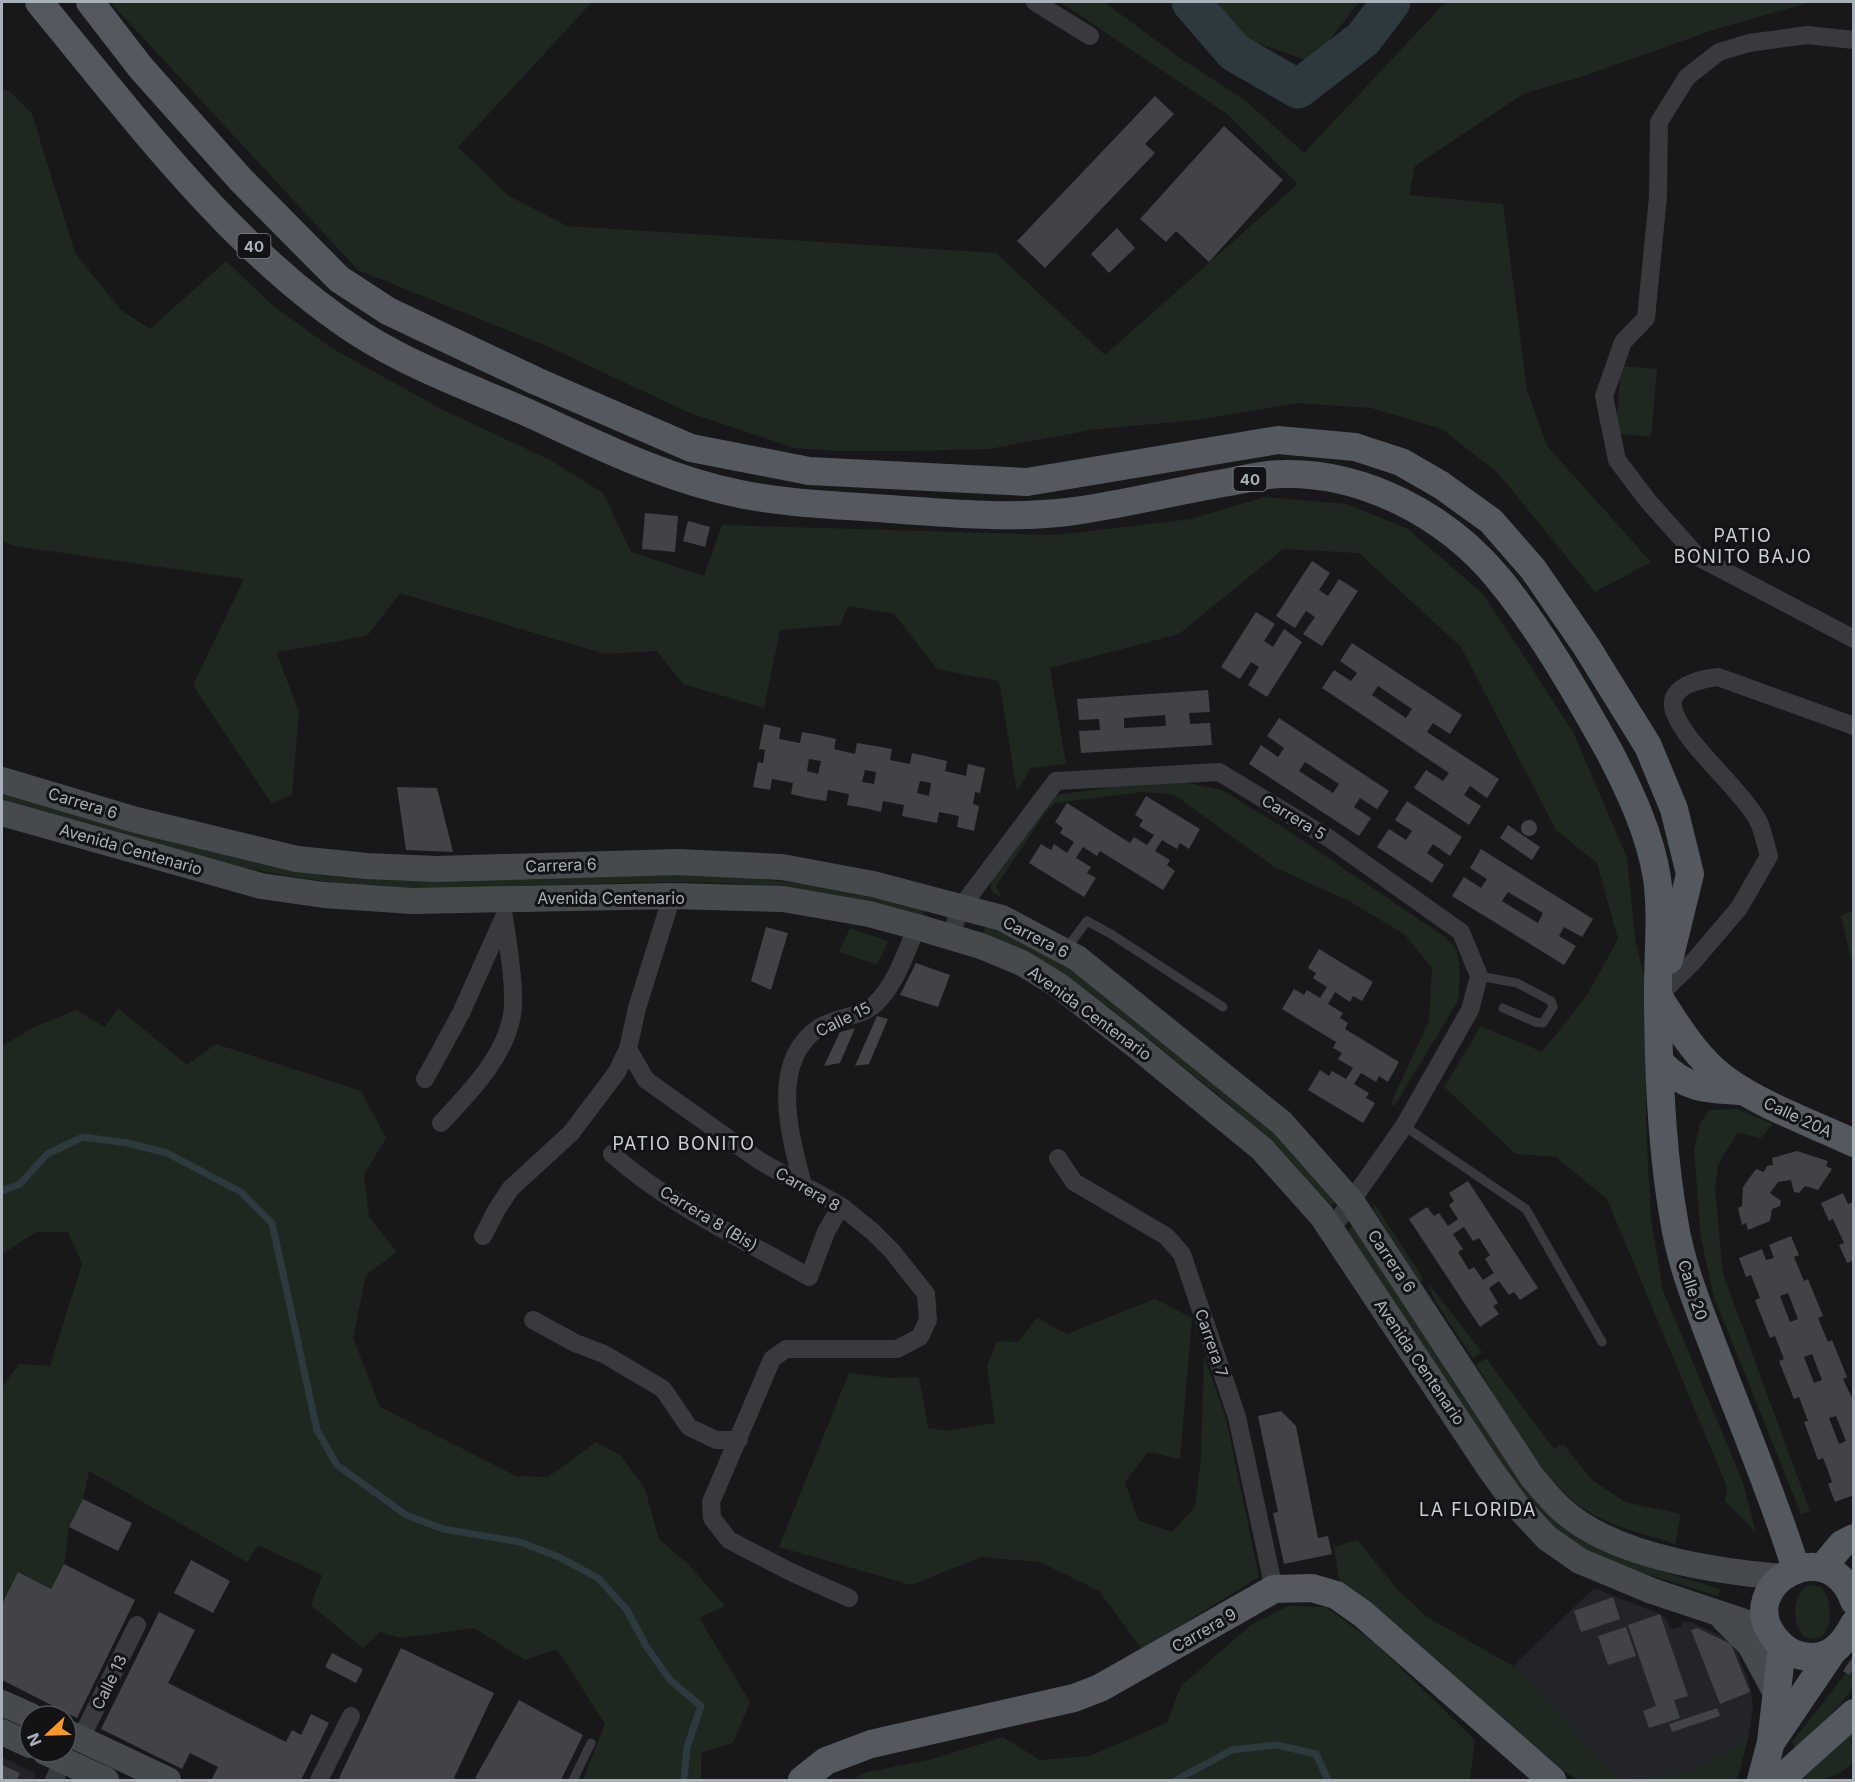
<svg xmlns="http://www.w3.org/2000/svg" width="1855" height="1782" viewBox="0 0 1855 1782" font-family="Inter,sans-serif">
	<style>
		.built { fill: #232427 }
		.green { fill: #1f281f }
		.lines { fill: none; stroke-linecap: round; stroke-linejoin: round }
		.stream { stroke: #2c3a3f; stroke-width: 7 }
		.river { stroke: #2c3a3f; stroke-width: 39 }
		.building { fill: #414347; fill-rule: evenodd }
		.lane { stroke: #383a3f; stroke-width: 9 }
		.street { stroke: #383a3f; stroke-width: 18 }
		.secondary { stroke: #464a4f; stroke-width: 26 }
		.primary { stroke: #54585f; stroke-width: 28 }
		.labels { text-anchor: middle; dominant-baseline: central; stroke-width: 6; stroke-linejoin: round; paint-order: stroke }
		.shield { fill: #131315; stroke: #7c8289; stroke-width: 1.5 }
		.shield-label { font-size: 15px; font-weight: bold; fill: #a9b1bb }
		.street-label { font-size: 16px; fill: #a9b1bb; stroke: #131315 }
		.neighbourhood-label { font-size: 18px; letter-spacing: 1.5px; fill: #cacfd6; stroke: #131315 }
	</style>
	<rect width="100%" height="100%" fill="#18181a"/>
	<path class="built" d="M1594 1588 1660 1614 1667 1620 1671 1629 1681 1627 1683 1621 1693 1623 1728 1639 1735 1647 1750 1685 1753 1707 1748 1739 1688 1774 1618 1779 1513 1666Z
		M2 1757 36 1774 33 1780H2Z"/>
	<path class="green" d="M110 2H592L458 147 509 196 567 226 996 253 1105 355 1298 184 1227 114 1060 2H1104L1177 56 1246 101 1304 153 1442 6 1450 2H1811L1713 30 1584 76 1523 94 1415 166 1409 195 1503 204 1527 390 1547 446 1651 562 1595 592 1499 474 1442 429 1371 408 1298 403 1195 420 1090 430 989 449 907 451H839L794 448 690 413 547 346 358 270Z
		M1218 2H1359L1317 56 1303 59 1241 37Z
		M2 89 10 92 32 114 75 253 121 310 150 329 226 261 271 304 330 347 441 409 550 460 603 493 631 552 704 576 722 525 1057 535 1191 519 1265 497 1347 504 1408 529 1484 595 1573 732 1627 858 1635 939 1646 985V1125L1651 1219 1663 1291 1742 1480 1756 1532 1725 1501 1727 1487 1607 1199 1556 1157 1516 1154 1444 1087 1481 1026 1542 1052 1587 995 1618 939 1597 863 1556 830 1461 647 1359 553 1283 549 1179 634 1050 668 1066 764 1031 768 1017 791 999 681 937 669 894 614 848 606 840 625 780 630 764 708 683 684 657 651 605 654 400 593 367 636 276 652 299 712 292 794 272 804 193 685 244 579 15 546 2 541Z
		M1621 366 1657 369 1651 437 1616 433Z
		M1153 781 1184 782 1222 790 1284 828 1445 937 1457 950 1460 974 1458 1001 1395 1105H1390L1429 1021 1432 968 1404 934 1349 901 1276 868 1173 794 1142 792 1055 803 1045 813 996 886 1002 898 991 891V882L1040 807 1057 795Z
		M2 791 190 847 302 871 724 875 834 887 924 909 923 917C857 903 791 886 724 883 611 878 498 893 385 887 254 880 127 837 2 800Z
		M1853 910V967L1841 916Z
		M986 925 1047 954 1115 1000 1232 1093 1297 1153 1337 1201 1329 1207 1290 1160 1226 1101 1109 1007 1042 963 982 934Z
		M850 928 888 941 877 965 839 952Z
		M118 1008 187 1065 216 1044 361 1091 386 1138 364 1175 369 1217 397 1252 366 1275 353 1338 380 1407 516 1476 548 1477 596 1442 620 1455 645 1489 659 1539 689 1565 725 1606 699 1618 750 1702 733 1743 701 1753V1780H583L605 1724 557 1649 525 1660 474 1628 401 1638 380 1632 363 1648 311 1605 322 1575 258 1545 247 1562 89 1471 83 1499 69 1527 64 1564 51 1589 18 1572 2 1604V1387L19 1364 50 1366 82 1264 68 1232H36L2 1254V1258V1046L34 1027 76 1010 105 1027Z
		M1737 1109 1773 1124 1761 1138 1737 1133 1718 1165 1715 1189 1723 1274 1810 1511 1801 1514 1714 1297 1701 1238 1694 1150 1700 1123 1710 1110Z
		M1375 1205 1423 1278 1420 1283 1373 1209Z
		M1350 1227H1354L1545 1509C1594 1555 1658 1570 1721 1589L1718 1596 1614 1564 1560 1535 1521 1494 1349 1233Z
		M1428 1283 1482 1352 1473 1359 1434 1299Z
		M1155 1299 1192 1318 1180 1459 1148 1452 1125 1482 1138 1520 1172 1532 1195 1507 1201 1459 1204 1356 1226 1418 1259 1577 1142 1649 1099 1591 1040 1562 981 1557 911 1585 779 1547 849 1373 890 1378 919 1377 928 1428 948 1431 995 1423 987 1366 997 1341 1018 1342 1037 1318 1067 1334Z
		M1486 1358 1554 1449 1563 1444 1592 1480 1625 1502 1681 1514 1675 1544C1650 1535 1620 1529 1596 1516 1542 1488 1508 1415 1476 1365Z
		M1357 1540 1399 1591 1427 1617 1513 1666 1618 1779 1688 1774 1748 1739 1737 1780H1578L1558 1767 1404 1631 1339 1580 1334 1547Z
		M1808 1585 1821 1587C1835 1600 1834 1649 1805 1637 1791 1626 1792 1594 1808 1585Z
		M1288 1606 1326 1607 1375 1643 1475 1740 1470 1780H853L863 1773 929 1760 1003 1737 1040 1760 1090 1756 1167 1723 1181 1686 1251 1625Z
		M1853 1669V1687L1839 1706 1795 1749 1792 1742 1846 1673 1849 1675Z
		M1853 1732V1762C1836 1780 1821 1780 1796 1780Z"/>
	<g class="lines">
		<path class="stream" d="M2 1191 20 1184 47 1154 83 1137 127 1143 167 1153 241 1192 272 1223 317 1430 337 1465 406 1515 443 1529 520 1542 559 1557 598 1578 627 1610 646 1646 670 1680 701 1706 687 1747 684 1780
			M1176 1780 1232 1750 1277 1745 1316 1754 1328 1780"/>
		<path class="river" d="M1191 2 1234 52 1298 89 1363 39 1391 2"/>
	</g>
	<path class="building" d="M1155 96 1174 114 1145 144 1155 153 1045 268 1017 241Z
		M1224 126 1283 180 1209 262 1176 231 1166 242 1140 219Z
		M1117 228 1135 248 1109 273 1091 254Z
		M645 513 678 516 675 552 642 549Z
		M688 521 710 527 705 547 683 541Z
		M1312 561 1330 573 1319 590 1328 596 1339 579 1358 591 1322 646 1303 634 1315 617 1306 611 1295 628 1276 616Z
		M1256 612 1275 624 1264 641 1273 647 1284 629 1302 642 1267 697 1248 685 1259 667 1251 662 1240 679 1221 667Z
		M1352 643 1462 715 1450 734 1433 723 1427 732 1499 779 1487 798 1470 786 1464 795 1481 806 1469 825 1414 788 1426 770 1443 781 1449 773 1322 688 1334 670 1351 681 1357 673 1340 661ZM1378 686 1412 709 1406 718 1372 695Z
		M1208 690 1210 712 1189 713 1190 724 1210 723 1212 745 1081 753 1079 731 1100 730 1099 719 1079 720 1077 699ZM1165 715 1166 726 1124 728V718Z
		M1279 718 1389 791 1377 809 1360 798 1354 807 1371 818 1359 836 1249 764 1261 745 1278 757 1284 748 1267 736ZM1305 762 1339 784 1333 793 1299 771Z
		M764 724 781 728 779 739 800 743 802 732 819 735 836 739 834 749 855 754 857 743 875 746 892 749 890 760 910 764 912 753 930 757 947 761 945 771 966 776 968 764 985 768 980 793 975 792 973 804 979 806 974 831 957 827 959 816 939 812 937 823 902 816 904 805 883 801 881 812 864 808 847 805 849 794 828 790 826 801 808 798 791 794 793 783 772 779 770 790 753 787 758 762 763 763 765 750 759 749ZM809 759 821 761 818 774 807 771ZM865 770 876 772 874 784 862 782ZM920 781 931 783 929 796 917 793Z
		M397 787 437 788 453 852 406 850Z
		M1146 796 1200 829 1189 849 1180 843 1177 849 1162 840 1155 851 1170 860 1167 865 1175 871 1163 890 1100 851 1097 856 1083 847 1076 858 1091 867 1087 873 1096 878 1084 897 1029 863 1041 844 1051 850 1054 844 1067 853 1074 842 1060 833 1063 828 1055 822 1067 803 1130 843 1134 837 1147 845 1154 835 1139 826 1143 820 1135 815Z
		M1407 801 1462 837 1450 856 1433 844 1427 853 1444 865 1432 883 1377 847 1389 829 1406 840 1412 831 1395 820Z
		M1521 828a8 8 0 1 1 16 0a8 8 0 1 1-16 0Z
		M1508 825 1540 847 1532 860 1500 838Z
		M1481 849 1593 919 1582 937 1564 927 1559 936 1576 946 1564 965 1452 896 1464 877 1481 888 1487 879 1470 868ZM1508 892 1543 913 1538 923 1502 901Z
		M766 927 788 933 771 990 751 981Z
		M1319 949 1373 982 1362 1001 1353 996 1350 1002 1335 992 1328 1004 1343 1013 1340 1018 1348 1023 1345 1029 1399 1062 1388 1082 1379 1076 1376 1082 1361 1073 1354 1084 1369 1093 1366 1098 1375 1103 1363 1123 1308 1090 1320 1070 1329 1076 1332 1071 1346 1079 1353 1068 1338 1059 1342 1053 1333 1048 1336 1042 1282 1009 1294 989 1304 995 1307 990 1320 998 1327 987 1313 978 1316 973 1308 968Z
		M916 963 950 975 938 1007 900 995Z
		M877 1016 888 1019 869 1064 855 1066Z
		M855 1028 840 1063 824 1066 840 1032Z
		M1797 1151 1828 1161 1826 1166 1832 1169 1818 1190 1805 1186 1799 1193 1794 1192 1791 1180 1778 1182 1770 1193 1781 1201 1780 1206 1772 1209 1770 1221 1748 1230 1746 1223 1742 1225 1738 1208 1742 1206 1743 1187 1756 1169 1764 1172 1767 1166 1773 1165 1772 1158Z
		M1468 1181 1538 1288 1520 1300 1514 1292 1509 1295 1499 1281 1489 1288 1498 1303 1493 1306 1499 1314 1480 1327 1409 1219 1427 1207 1434 1216 1439 1213 1448 1226 1458 1219 1449 1205 1454 1201 1449 1193ZM1464 1227 1473 1241 1479 1238 1490 1255 1485 1259 1494 1273 1483 1280 1474 1267 1469 1270 1458 1252 1463 1249 1453 1234Z
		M1843 1193 1848 1204 1854 1202V1260L1847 1263 1839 1245 1844 1243 1833 1219 1829 1221 1821 1203Z
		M1791 1236 1799 1255 1794 1257 1804 1281 1808 1279 1823 1316 1818 1318 1828 1342 1832 1340 1847 1377 1843 1379 1854 1402V1495L1835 1502 1828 1484 1832 1482 1827 1468 1823 1458 1818 1460 1804 1422 1808 1421 1799 1397 1794 1399 1779 1361 1784 1359 1775 1336 1770 1338 1755 1300 1760 1298 1751 1275 1746 1277 1739 1258 1762 1249 1766 1260 1774 1258 1769 1245ZM1788 1293 1798 1319 1790 1322 1780 1296ZM1812 1354 1822 1380 1814 1383 1804 1357ZM1836 1416 1846 1441 1839 1444 1829 1418Z
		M1281 1411 1296 1426 1318 1538 1328 1536 1332 1554 1284 1564 1273 1513 1278 1512 1258 1416Z
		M83 1499 132 1523 118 1551 69 1527Z
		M191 1560 230 1581 213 1613 174 1593Z
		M64 1564 135 1600 77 1718 2 1680V1604L18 1572 51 1589Z
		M1613 1597 1620 1619 1581 1632 1574 1611Z
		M159 1612 195 1630 168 1683 286 1742 292 1730 301 1735 311 1714 329 1723 301 1780H211L218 1767 190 1753 182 1769 101 1729Z
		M1660 1614 1688 1696 1674 1700 1680 1718 1649 1728 1643 1711 1656 1706 1628 1625Z
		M1626 1627 1636 1656 1608 1665 1598 1636Z
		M1697 1628 1731 1644 1750 1692 1720 1704 1691 1630Z
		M401 1648 494 1693 454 1778 458 1780H338Z
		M332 1653 363 1669 356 1683 325 1667Z
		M1854 1655V1669L1849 1675 1843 1671Z
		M519 1700 583 1735 561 1780H481L475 1778Z
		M1717 1708 1720 1716 1672 1732 1669 1724Z
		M2 1765 20 1773 17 1780H2Z"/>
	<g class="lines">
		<path class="lane" d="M1066 949 1087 921 1111 934 1223 1007
			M1479 976 1517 983 1551 1001 1553 1007 1543 1023 1535 1022 1503 1008
			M1404 1126 1526 1209 1602 1342
			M573 1780 591 1743"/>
		<path class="street" d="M1035 2 1090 36
			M1854 40 1807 35 1749 43 1719 52 1687 77 1659 122 1658 197 1646 318 1623 342 1604 396 1617 460 1648 501 1698 557 1854 639
			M950 937 961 907 1056 781 1219 772 1330 839 1461 932 1479 976 1470 1010 1404 1126 1331 1230
			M1658 996 1693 962 1739 908 1769 856C1765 844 1763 827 1756 817 1737 785 1685 744 1674 711 1666 686 1701 679 1718 677L1854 726
			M628 1049 646 1080 760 1161 841 1206 873 1232 892 1251 926 1294 928 1320 920 1337 897 1349H786L772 1359 711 1502 712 1518 729 1540 793 1573 849 1598
			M425 1079 461 1013 504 917
			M441 1123C469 1093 505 1057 512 1015 516 993 508 942 504 918
			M612 1154C669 1205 743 1239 809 1277L826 1232 841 1206
			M1058 1158 1074 1182 1166 1236 1182 1254 1237 1417 1274 1589
			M803 1185C790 1135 768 1061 820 1027 837 1017 861 1017 875 1004 896 985 906 951 917 927
			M483 1236 497 1209 511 1188 571 1133 617 1072 628 1049 637 1008 672 896
			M533 1320 575 1343 604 1354 663 1389 689 1427 716 1440H739
			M81 1738 137 1625
			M54 1780 63 1760
			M319 1780 351 1716"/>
		<path class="secondary" d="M2 780 136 820 297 859 367 866 437 869 678 862 782 867 873 884 1002 918 1077 958 1282 1123 1352 1202 1532 1477C1541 1487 1550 1499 1560 1508 1611 1556 1713 1571 1781 1577
			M2 813 261 886 324 895 412 901 672 896 783 899 869 914 917 927 981 946 1022 963 1058 985 1135 1045 1262 1149 1322 1216 1490 1469 1517 1506 1547 1538 1580 1561 1652 1591 1769 1630
			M1723 1618 1750 1645 1776 1693
			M2 1703 31 1716
			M2 1732 30 1745
			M66 1732 168 1780
			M45 1752 106 1780"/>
		<path class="primary" d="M39 2C133 116 236 255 362 335 416 369 477 390 535 416 602 447 667 479 740 494 789 504 839 505 889 509 949 513 1008 519 1067 512 1122 505 1175 491 1229 482 1246 479 1265 474 1283 474 1364 472 1447 516 1498 578 1541 630 1576 692 1609 751 1630 791 1650 834 1657 878 1662 915 1658 951 1658 988 1658 1062 1661 1147 1674 1220 1681 1266 1699 1308 1715 1351 1742 1423 1773 1495 1796 1569
			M90 2 141 68 241 180 339 279 388 311 536 381 691 448 809 471 1027 482 1278 440 1355 447 1401 462 1441 485 1491 521 1533 569 1586 646 1648 746 1674 809 1690 874 1669 960
			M1658 996C1675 1022 1691 1049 1714 1070 1750 1102 1810 1122 1854 1143
			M1661 1063C1685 1089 1707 1089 1741 1091
			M1822 1568 1842 1544 1854 1538
			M1854 1601C1828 1529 1734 1586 1774 1637 1784 1650 1795 1657 1813 1657 1833 1657 1845 1641 1854 1624
			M1774 1738 1833 1651
			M802 1780 826 1761 871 1744 1074 1698 1100 1688 1274 1589 1312 1588 1336 1595 1363 1614 1552 1780
			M1761 1780 1771 1742 1782 1648
			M1775 1780 1785 1775 1854 1713"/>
	</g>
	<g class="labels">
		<g class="shield">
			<rect x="237.5" y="234" width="33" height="24" rx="4.5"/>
			<rect x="1233.5" y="467" width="33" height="24" rx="4.5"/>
		</g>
		<g class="shield-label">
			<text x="254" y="246">40</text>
			<text x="1250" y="479">40</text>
		</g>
		<g class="street-label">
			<text transform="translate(83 803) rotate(17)">Carrera 6</text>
			<text transform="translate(1294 817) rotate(31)">Carrera 5</text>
			<text transform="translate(131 849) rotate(16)">Avenida Centenario</text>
			<text transform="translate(561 865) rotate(-2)">Carrera 6</text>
			<text x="611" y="898">Avenida Centenario</text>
			<text transform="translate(1036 937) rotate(27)">Carrera 6</text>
			<text transform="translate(1090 1013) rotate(36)">Avenida Centenario</text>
			<text transform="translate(843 1019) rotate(-26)">Calle 15</text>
			<text transform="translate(1798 1117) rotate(25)">Calle 20A</text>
			<text transform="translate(808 1189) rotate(30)">Carrera 8</text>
			<text transform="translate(709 1218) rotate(31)">Carrera 8 (Bis)</text>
			<text transform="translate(1392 1261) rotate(56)">Carrera 6</text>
			<text transform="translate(1693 1290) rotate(72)">Calle 20</text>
			<text transform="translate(1212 1343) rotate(71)">Carrera 7</text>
			<text transform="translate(1420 1362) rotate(56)">Avenida Centenario</text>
			<text transform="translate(1204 1630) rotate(-30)">Carrera 9</text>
			<text transform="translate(109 1682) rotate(-64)">Calle 13</text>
		</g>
		<g class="neighbourhood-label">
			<text x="1743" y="535">PATIO<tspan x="1743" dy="21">BONITO BAJO</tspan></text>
			<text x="684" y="1143">PATIO BONITO</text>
			<text x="1478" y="1509">LA FLORIDA</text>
		</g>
	</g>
	<rect width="1855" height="1782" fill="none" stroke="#a9b1bb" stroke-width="6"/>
	<g transform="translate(48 1734) rotate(248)"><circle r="28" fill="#131315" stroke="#4f5257" stroke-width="1.5"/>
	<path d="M0-4.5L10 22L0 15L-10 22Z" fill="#ff992b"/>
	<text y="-9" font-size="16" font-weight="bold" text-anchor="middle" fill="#a9b1bb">N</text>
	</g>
</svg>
